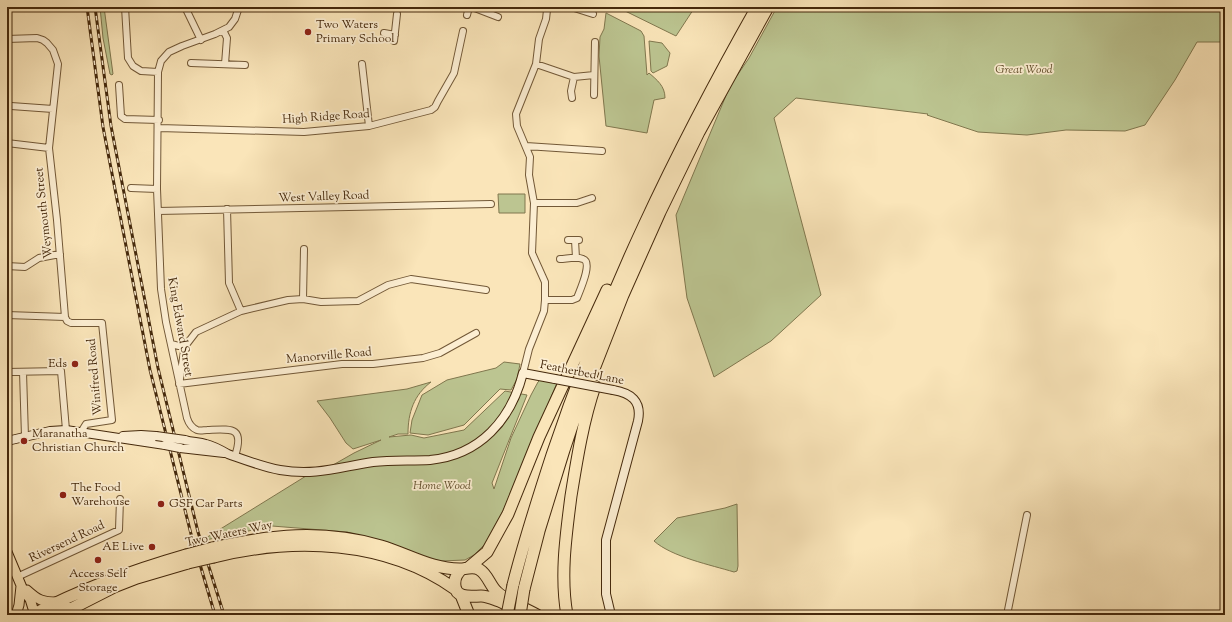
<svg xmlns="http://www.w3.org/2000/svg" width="1232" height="622" viewBox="0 0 1232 622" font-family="'Sorts Mill Goudy',serif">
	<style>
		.green { fill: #bcc591; stroke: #80774e }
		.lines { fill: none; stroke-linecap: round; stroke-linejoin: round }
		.street-casing { stroke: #725837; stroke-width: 8 }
		.secondary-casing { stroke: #45290c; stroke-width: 10 }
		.primary-casing { stroke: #45290c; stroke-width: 11 }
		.highway-casing { stroke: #45290c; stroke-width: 13 }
		.street { stroke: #fceed2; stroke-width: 6 }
		.secondary { stroke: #fceed2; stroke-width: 8 }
		.primary { stroke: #fae5b9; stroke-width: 9 }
		.highway { stroke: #fae5b9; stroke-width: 11 }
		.rail-casing { stroke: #45290c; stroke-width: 3 }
		.rail { stroke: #fceed2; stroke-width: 1.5; stroke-dasharray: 4.5; stroke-linecap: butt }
		.secondary-bridge-casing { stroke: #45290c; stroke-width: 10; stroke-linecap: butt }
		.highway-bridge-casing { stroke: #45290c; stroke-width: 13; stroke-linecap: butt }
		.secondary-bridge { stroke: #fceed2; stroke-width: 8 }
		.highway-bridge { stroke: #fae5b9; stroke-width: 11 }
		.poi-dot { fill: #8f2418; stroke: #fceed2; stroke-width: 1.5 }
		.labels { text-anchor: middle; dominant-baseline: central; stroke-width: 3.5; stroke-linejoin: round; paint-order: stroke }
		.poi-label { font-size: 12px; fill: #45290c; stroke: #fceed2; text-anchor: start }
		.park-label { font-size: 12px; font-style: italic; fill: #63502d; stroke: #fceed2 }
		.street-label { font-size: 12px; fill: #45290c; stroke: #fceed2 }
	</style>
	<rect width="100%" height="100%" fill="#fae5b9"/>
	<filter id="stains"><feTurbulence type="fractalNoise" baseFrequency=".005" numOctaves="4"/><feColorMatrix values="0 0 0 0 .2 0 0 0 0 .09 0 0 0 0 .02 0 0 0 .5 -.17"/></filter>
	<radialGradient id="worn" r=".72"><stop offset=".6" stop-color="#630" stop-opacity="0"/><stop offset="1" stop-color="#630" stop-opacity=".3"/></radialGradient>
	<path class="green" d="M100 7H104L113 74 112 75 110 74 103 38Z
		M617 7H695L676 36Z
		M777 7H1225V42H1197L1175 80 1145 125 1125 131 1066 130 1027 135 978 132 927 115 928 114 796 98 774 118 821 295 771 341 714 377 687 298 676 215 730 86 749 58Z
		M606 13 641 31 644 36 647 75 649 73C657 80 665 86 665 98L654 100 647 133 606 126 599 56 600 37 604 29Z
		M649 41 662 43 670 53 667 66 653 73 651 71Z
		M498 194H525V213H499Z
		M504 362 520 364 517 379 511 390 500 389 464 425 428 435 410 433 412 420 422 395 447 380 496 368Z
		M540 380 557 383 503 511 485 544 474 555 465 560 441 561 429 559 410 551 347 532 272 526 201 541 306 476 319 473 354 453 381 440 353 449 346 443 330 418 317 401 407 389 431 382C414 395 408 412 408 434H398L389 437 411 435 424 438 464 430 505 391 527 395 492 483 494 489 511 438 531 395 538 382Z
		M737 504 738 566 737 571 734 572C711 565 672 557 654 541L677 518 725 508Z"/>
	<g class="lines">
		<g class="street-casing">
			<path id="street" d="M125 7 128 58 133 66 141 71 158 72
				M185 7 201 40
				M472 7 498 17
				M571 7 593 14
				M467 15 469 7
				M223 30 227 38 225 64
				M384 33 395 35
				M7 39 37 38 43 40 47 43 53 50 58 64 49 148 57 220 65 317
				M394 41 397 14
				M191 63 245 65
				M362 64 369 126
				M536 64 574 77 594 75
				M119 85 121 116 125 119 159 120
				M594 95 595 42
				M572 98 571 91 574 77
				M11 106 53 109
				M159 128 304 132 369 126 431 110 435 107 438 101 454 73 463 31
				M7 143 49 148
				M526 146 602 151
				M131 188 157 189
				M534 203H577L592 198
				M227 209 229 283 241 311
				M158 211 491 204
				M568 240H579
				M575 240 576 258
				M7 266 25 267 39 258 60 254
				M303 299 304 249
				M545 300H572L577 298C580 290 593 262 583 259 576 256 566 259 560 259
				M7 315 65 317 67 321 71 323H102L112 420 86 424 81 432
				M171 344 179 346 186 345
				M7 372 61 371 66 430
				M23 372 25 437
				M523 373 529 349 544 311 545 300V282L532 253 534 203 529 175 530 157 517 126 516 114 536 64 539 39 546 19 547 10 546 7
				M180 379 184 351 186 345 196 332 241 311 288 300 303 299 321 302 358 301 388 285 411 279 486 290
				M179 384 342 364H373L423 358 440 353 476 333
				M235 456C245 426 231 429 207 430 204 430 200 431 197 430 192 428 189 424 187 418L166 322 161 289 157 189 158 72 161 61 169 52 182 46 215 34 229 27 235 19 239 7
				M17 577 119 530 120 499
				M1007 615 1027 515"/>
		</g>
		<g class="secondary-casing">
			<path id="secondary" d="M123 436 141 435 156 436
				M185 440C192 442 199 442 206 444 214 446 221 450 228 454 245 460 263 467 280 470 316 476 339 467 373 462 392 460 411 461 430 460 480 455 511 420 523 373L555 379
				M7 441 50 431 66 430 165 445
				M180 448 224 453
				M611 615 606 594V540L638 421C642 401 631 393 613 390"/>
		</g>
		<g class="primary-casing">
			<path id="primary" d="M7 552 23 590 30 599 35 615
				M27 590C38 600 42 602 57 602
				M16 615 19 605 21 586
				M44 615 68 607"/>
		</g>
		<g class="highway-casing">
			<path id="highway" d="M212 548C270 535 323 529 381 546 408 554 433 570 462 569
				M214 557C294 537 386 540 455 589
				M468 568 487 552 508 514 539 437 607 290
				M513 585C524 541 538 498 552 455 605 297 675 152 757 7
				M524 589 539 531 564 450 574 420 623 295 660 212 699 132 768 7
				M461 595 469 615
				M34 614C83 588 134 570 186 555
				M59 615 114 587 137 578 188 563
				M524 615C515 610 506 603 496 600 491 598 486 596 481 596 472 596 456 599 455 586 454 579 457 573 462 569 468 568 475 566 480 570 488 575 490 586 497 592 505 600 526 609 537 615
				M567 615C560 576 566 535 571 496 577 459 583 421 595 386"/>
		</g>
		<use href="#street" class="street"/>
		<use href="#secondary" class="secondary"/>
		<use href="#primary" class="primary"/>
		<use href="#highway" class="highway"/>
		<g class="rail-casing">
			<path id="rail" d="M87 7 103 127 150 370 191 534 215 615
				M95 7 111 126 158 368 198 532 224 615"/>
		</g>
		<use href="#rail" class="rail"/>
		<g class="secondary-bridge-casing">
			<path id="secondary-bridge" d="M555 379 613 390
				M156 436 185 440
				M165 445 180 448"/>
		</g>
		<g class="highway-bridge-casing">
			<path id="highway-bridge" d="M186 555 212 548
				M188 563 214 557
				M507 615 513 585
				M520 615 524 589"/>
		</g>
		<use href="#secondary-bridge" class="secondary-bridge"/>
		<use href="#highway-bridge" class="highway-bridge"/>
	</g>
	<g class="poi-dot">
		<circle cx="308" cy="32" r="4"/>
		<circle cx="75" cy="364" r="4"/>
		<circle cx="24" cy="441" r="4"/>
		<circle cx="63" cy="495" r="4"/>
		<circle cx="161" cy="504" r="4"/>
		<circle cx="152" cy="547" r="4"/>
		<circle cx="98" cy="560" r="4"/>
	</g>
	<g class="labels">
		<g class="poi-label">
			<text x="316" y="25">Two Waters<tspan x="316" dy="14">Primary School</tspan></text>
			<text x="67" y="364" text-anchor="end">Eds</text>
			<text x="32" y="434">Maranatha<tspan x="32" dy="14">Christian Church</tspan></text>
			<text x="71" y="488">The Food<tspan x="71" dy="14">Warehouse</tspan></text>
			<text x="169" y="504">GSF Car Parts</text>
			<text x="144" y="547" text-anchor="end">AE Live</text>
			<text x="98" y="574" text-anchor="middle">Access Self<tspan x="98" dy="14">Storage</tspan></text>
		</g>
		<g class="park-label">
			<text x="1024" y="70">Great Wood</text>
			<text x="442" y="486">Home Wood</text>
		</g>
		<g class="street-label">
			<text transform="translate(326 117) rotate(-4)">High Ridge Road</text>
			<text transform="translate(324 197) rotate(-2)">West Valley Road</text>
			<text transform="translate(44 213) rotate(-96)">Weymouth Street</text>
			<text transform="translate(180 327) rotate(80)">King Edward Street</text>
			<text transform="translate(329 356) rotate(-5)">Manorville Road</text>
			<text transform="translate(582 373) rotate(11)">Featherbed Lane</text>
			<text transform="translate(95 377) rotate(-95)">Winifred Road</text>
			<text transform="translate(229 534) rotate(-12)">Two Waters Way</text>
			<text transform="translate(67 542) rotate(-25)">Riversend Road</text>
		</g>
	</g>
	<rect width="1232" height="622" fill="none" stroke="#fae5b9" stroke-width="24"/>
	<rect x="8" y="8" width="1216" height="606" fill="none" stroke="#45290c" stroke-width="2"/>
	<rect x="12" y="12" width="1208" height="598" fill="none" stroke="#45290c"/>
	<rect width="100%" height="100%" filter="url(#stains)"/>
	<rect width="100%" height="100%" fill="url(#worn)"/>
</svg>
